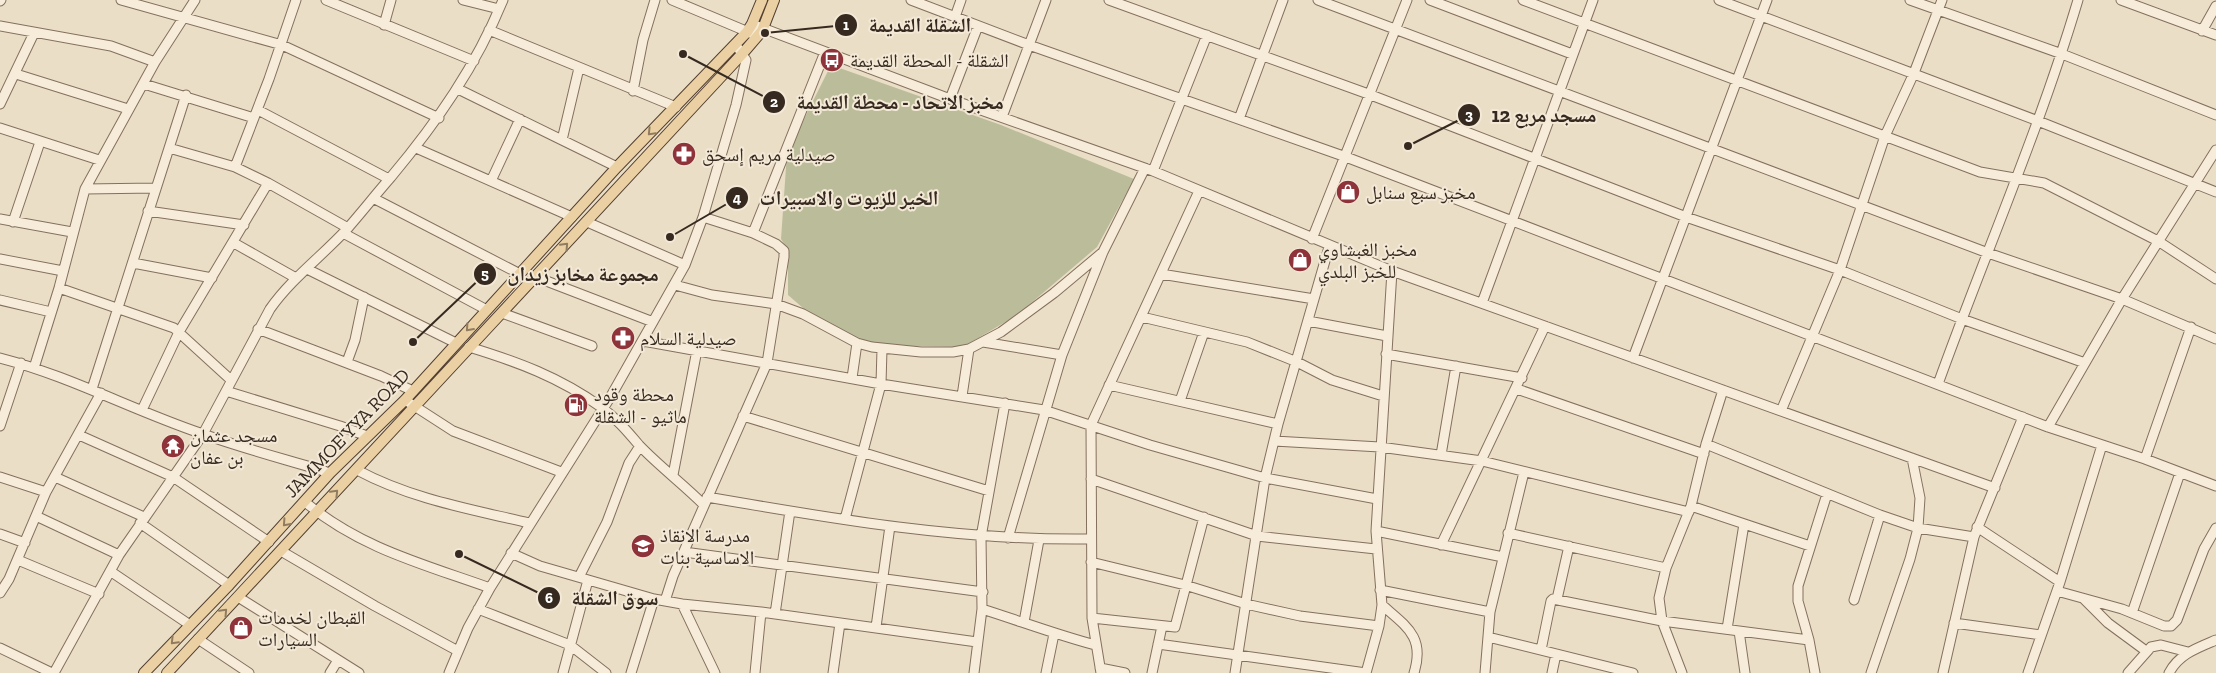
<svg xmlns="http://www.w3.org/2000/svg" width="2216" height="673" viewBox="0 0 2216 673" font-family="'Zilla Slab','Noto Naskh Arabic',serif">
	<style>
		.cemetery { fill: #bbbd9a }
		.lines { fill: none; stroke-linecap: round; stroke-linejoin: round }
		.minor-casing { stroke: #84705e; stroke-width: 11 }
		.major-casing { stroke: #533f32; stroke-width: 12 }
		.minor { stroke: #f6ecd9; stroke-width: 9 }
		.major { stroke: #ead0a2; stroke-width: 10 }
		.oneway { stroke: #907d61 }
		.labels { text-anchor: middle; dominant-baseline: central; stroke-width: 4; stroke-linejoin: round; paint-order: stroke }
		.poi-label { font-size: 19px; fill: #362a20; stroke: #f3e9d6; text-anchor: start }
		.street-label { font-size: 19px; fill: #362a20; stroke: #f3e9d6 }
		.leader { fill: none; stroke: #362a20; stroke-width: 2 }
		.callout-dot { fill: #362a20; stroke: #f3e9d6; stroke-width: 2 }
		.mark-label { font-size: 15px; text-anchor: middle; font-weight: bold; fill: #fff }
		.callout-label { font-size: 20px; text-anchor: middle; font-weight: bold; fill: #362a20; stroke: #f3e9d6; stroke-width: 4; stroke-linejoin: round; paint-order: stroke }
	</style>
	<rect width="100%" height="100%" fill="#eadec7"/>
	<path class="cemetery" d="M831 65 1001 125 1134 179 1097 247 1017 315 963 347 865 345 818 321 788 295V250L781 239 787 153Z"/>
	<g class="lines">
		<g class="minor-casing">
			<path id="minor" d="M121 0 282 45 439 118
				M326 0 474 61
				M463 0 499 9
				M672 0 753 34
				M911 0 1029 45 1346 157 2048 427 2145 459 2216 486
				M1109 0 1371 95 1686 217 1840 270 1962 319 2085 363
				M1318 0 1988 253 2122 299 2216 339
				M1430 0 1572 54
				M1523 0 1980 172 2044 183 2158 241 2216 279
				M1719 0 2038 121 2216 192
				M1910 0 2062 54 2216 115
				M2121 0 2216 35
				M0 1 1 0
				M955 17 961 0
				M384 25 391 0
				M0 26 111 46 155 62
				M757 26 950 99 1153 171 1392 271 1995 488
				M489 30 676 107
				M2202 31 2216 6
				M16 74 128 109
				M144 84 254 118
				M458 89 617 167
				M633 91 643 40 655 0
				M950 99 978 26
				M0 104 34 33
				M258 110 389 179
				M1002 117 1046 0
				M1239 119 1283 0
				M0 128 99 160
				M562 140 579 68
				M169 148 235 167 268 183 348 228
				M416 148 572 217
				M235 167 269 79 296 0
				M1153 171 1207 35
				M491 181 520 119
				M85 189 155 188
				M373 198 520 274
				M148 211 244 225
				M0 219 72 232
				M13 222 40 142
				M587 222 685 265
				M343 233 487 310
				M753 233 825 52
				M1312 239 1407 0
				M234 243 296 278
				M0 259 63 271
				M133 263 212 278
				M307 269 456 343
				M1161 274 1314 299
				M536 277 653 322
				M675 285 712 295 776 304 803 314 857 343 872 347 921 352H953L969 349 1001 332 1054 293 1103 252
				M59 288 174 328 231 380
				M0 300 51 312
				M1482 303 1593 0
				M502 313 592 346
				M1142 317 1247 342 1297 362 1332 380 1383 396
				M1308 321 1387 336
				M258 329 381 376 413 391
				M643 341 881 384 1044 410 1150 445 1265 478 1377 499
				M983 342 1062 355
				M469 347C518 362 559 377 601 407 616 418 627 431 639 445 659 466 683 484 704 505
				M1386 354 1522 378
				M0 358C70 376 134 411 203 434 245 449 288 460 330 473
				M1633 358 1767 0
				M347 362 355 340 364 297
				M34 368 59 288 85 189 155 62 195 0
				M852 378 857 343
				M1938 384C1984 256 2039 131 2078 0
				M1109 385 1278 424
				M92 389 186 95
				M1517 389 1704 454
				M226 391 340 426 367 436
				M962 396 969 349
				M405 400 453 431 561 472
				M1180 401 1204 332
				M142 410 179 332 268 183
				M1781 411 1840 270 1885 136 1914 73 1942 0
				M743 416 989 491
				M0 426 21 363
				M2048 427 2122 299 2216 150
				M79 435 173 477 269 542
				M1274 441 1380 447 1482 461 1689 512
				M1706 444 1880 515 1918 528 1974 537
				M1441 455 1456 366
				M2145 459 2191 327
				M357 470C411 499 470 509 529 523
				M673 475 697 350
				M0 477 46 492
				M55 477 144 517
				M1091 479 1257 536 1376 549
				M707 497C834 519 962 541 1091 539
				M305 502C360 548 423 564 490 588
				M1691 506 1810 546
				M36 516 119 555
				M845 519 881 384 882 349
				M140 523 229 585
				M1977 527 2060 582
				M1376 531 1503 557
				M1508 533 1666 568
				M0 534 25 543
				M1008 538 1062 355 1103 252 1145 168
				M1441 545 1545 326
				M281 551 375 606 458 651
				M684 552 983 592
				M511 553 540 566 654 599 682 604 715 673
				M18 560 99 594
				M1091 562 1185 585 1246 604 1300 616 1379 626
				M110 571 190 625
				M579 577 607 522 629 463 640 446
				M1380 590 1490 612
				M2057 591 2122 609 2164 626H2171L2177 620 2204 549 2216 528
				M0 593 9 579 46 492 101 393
				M238 597 359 673
				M1557 599 1569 546
				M2084 599 2108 623 2146 651
				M1854 600 1880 515
				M665 601 673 576 767 363 784 257V251L776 244 753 233 703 217
				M682 604 761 612 977 642
				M1382 605C1407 627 1425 637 1414 673
				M478 609 570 645 606 673
				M982 609C1020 621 1057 635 1095 645
				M2132 613 2180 473
				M775 614 790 511
				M1092 618 1175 627 1204 517
				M1024 622 1039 540
				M1954 623 2041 635
				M876 627 890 526
				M1727 629 1744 524
				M1739 631 1745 673
				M1488 637 1633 673
				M198 639 249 673
				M1158 644 1366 673
				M0 648 52 673
				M1541 650 1551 601 1553 599 1662 621 1809 640
				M1100 668 1125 673
				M54 673 119 555 203 434 270 309C291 279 322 256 347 229 362 212 376 194 391 177 437 122 476 66 503 0
				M330 673 338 660
				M449 673 468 628 490 588 611 396 685 265 703 217 736 105 746 60 738 48
				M563 673 588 580
				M631 673 654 599
				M755 673 761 612
				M833 673 840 623
				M974 673 982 609 981 537 1005 403
				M1046 673 1054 634
				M1101 673 1092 618 1091 425 1199 191
				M1152 673 1162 626
				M1235 673 1265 478 1278 424 1329 247
				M1366 673 1379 626 1382 605 1376 531 1392 271
				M1485 673 1490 612 1524 472
				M1552 673 1556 654
				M1682 673 1662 621 1659 598 1666 568 1691 506 1706 444 1723 390
				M1815 673 1809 640 1798 601V586L1827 494
				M1871 673 1910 559 1918 528 1920 498 1912 458
				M1943 673 1974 537 2023 417
				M2028 673 2060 582 2102 445
				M2128 673 2151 647 2161 645 2188 652
				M2169 673C2179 654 2197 648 2216 640"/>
		</g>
		<g class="major-casing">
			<path id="major" d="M144 673 229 585 330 473 405 400 617 167 747 32 752 24 762 0
				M167 673 743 53 762 31 774 0"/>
		</g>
		<use href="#minor" class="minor"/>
		<use href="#major" class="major"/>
	</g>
	<defs><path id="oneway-chevron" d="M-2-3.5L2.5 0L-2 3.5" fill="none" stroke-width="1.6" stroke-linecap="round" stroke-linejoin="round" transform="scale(1.25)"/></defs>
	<g class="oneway">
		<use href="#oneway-chevron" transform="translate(651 132) rotate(134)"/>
		<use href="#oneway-chevron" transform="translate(565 246) rotate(-47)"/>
		<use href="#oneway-chevron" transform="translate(469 328) rotate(132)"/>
		<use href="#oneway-chevron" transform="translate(335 493) rotate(-46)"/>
		<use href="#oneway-chevron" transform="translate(286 523) rotate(132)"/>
		<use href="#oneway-chevron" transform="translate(224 612) rotate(-47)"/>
		<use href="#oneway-chevron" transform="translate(174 641) rotate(134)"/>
	</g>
	<defs>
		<g id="bus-disc" transform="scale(1.25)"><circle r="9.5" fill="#8e3339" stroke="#f3e9d6"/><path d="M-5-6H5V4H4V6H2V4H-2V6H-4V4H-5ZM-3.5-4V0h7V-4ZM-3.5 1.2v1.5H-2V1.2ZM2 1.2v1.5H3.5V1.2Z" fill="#fff"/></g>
		<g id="pharmacy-disc" transform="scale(1.25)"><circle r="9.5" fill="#8e3339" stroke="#f3e9d6"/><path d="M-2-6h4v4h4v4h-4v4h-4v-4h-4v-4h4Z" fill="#fff"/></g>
		<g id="shop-disc" transform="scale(1.25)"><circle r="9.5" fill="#8e3339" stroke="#f3e9d6"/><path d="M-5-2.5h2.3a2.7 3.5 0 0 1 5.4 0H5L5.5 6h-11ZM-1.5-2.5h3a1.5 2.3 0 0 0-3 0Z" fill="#fff"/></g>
		<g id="fuel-disc" transform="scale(1.25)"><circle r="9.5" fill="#8e3339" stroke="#f3e9d6"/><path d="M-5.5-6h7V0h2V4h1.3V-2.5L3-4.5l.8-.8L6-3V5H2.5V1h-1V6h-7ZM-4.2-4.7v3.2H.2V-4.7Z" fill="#fff"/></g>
		<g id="temple-disc" transform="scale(1.25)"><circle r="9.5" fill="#8e3339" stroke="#f3e9d6"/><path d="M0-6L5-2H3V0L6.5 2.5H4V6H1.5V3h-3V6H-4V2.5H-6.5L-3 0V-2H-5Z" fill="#fff"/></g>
		<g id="school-disc" transform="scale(1.25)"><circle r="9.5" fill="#8e3339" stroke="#f3e9d6"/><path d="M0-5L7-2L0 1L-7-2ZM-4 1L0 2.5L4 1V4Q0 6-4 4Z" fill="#fff"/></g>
	</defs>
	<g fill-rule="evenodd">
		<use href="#bus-disc" x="832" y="60"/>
		<use href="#pharmacy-disc" x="684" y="154"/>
		<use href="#shop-disc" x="1348" y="192"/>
		<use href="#shop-disc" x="1300" y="260"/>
		<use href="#pharmacy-disc" x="623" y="338"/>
		<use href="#fuel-disc" x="576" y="405"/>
		<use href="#temple-disc" x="173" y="446"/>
		<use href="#school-disc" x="643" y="546"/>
		<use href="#shop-disc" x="241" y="628"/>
	</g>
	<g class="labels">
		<g class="poi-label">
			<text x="850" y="60">الشقلة - المحطة القديمة</text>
			<text x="702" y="154">صيدلية مريم إسحق</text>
			<text x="1366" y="192">مخبز سبع سنابل</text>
			<text x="1318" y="249">مخبز الغبشاوي<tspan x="1318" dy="22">للخبز البلدي</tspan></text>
			<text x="640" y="338">صيدلية السلام</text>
			<text x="594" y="394">محطة وقود<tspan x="594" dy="22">ماثيو - الشقلة</tspan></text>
			<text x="190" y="435">مسجد عثمان<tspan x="190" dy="22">بن عفان</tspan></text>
			<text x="660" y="535">مدرسة الانقاذ<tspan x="660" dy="22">الاساسية بنات</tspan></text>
			<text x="258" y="617">القبطان لخدمات<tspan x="258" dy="22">السيارات</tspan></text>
		</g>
		<g class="street-label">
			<text transform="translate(347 433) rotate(-46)">JAMMOE'YYA ROAD</text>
		</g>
	</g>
	<path class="leader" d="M765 33L846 25M683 54L774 102M1408 146L1469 115M670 237L737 198M413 342L485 274M459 554L549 598"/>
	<g class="callout-dot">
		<circle cx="765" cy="33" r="5"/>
		<circle cx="683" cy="54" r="5"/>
		<circle cx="1408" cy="146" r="5"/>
		<circle cx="670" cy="237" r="5"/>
		<circle cx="413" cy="342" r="5"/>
		<circle cx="459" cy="554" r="5"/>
		<circle cx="846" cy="25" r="12"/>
		<circle cx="774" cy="102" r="12"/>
		<circle cx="1469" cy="115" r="12"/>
		<circle cx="737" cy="198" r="12"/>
		<circle cx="485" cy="274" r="12"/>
		<circle cx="549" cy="598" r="12"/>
	</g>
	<g class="mark-label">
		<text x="846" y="30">1</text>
		<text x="774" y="107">2</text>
		<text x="1469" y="120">3</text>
		<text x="737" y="203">4</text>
		<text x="485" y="279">5</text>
		<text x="549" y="603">6</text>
	</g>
	<g class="callout-label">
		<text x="920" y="32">الشقلة القديمة</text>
		<text x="900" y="109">مخبز الاتحاد - محطة القديمة</text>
		<text x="1544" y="122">مسجد مربع 12</text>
		<text x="849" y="205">الخير للزيوت والاسبيرات</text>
		<text x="583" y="281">مجموعة مخابز زيدان</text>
		<text x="615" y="605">سوق الشقلة</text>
	</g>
</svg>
